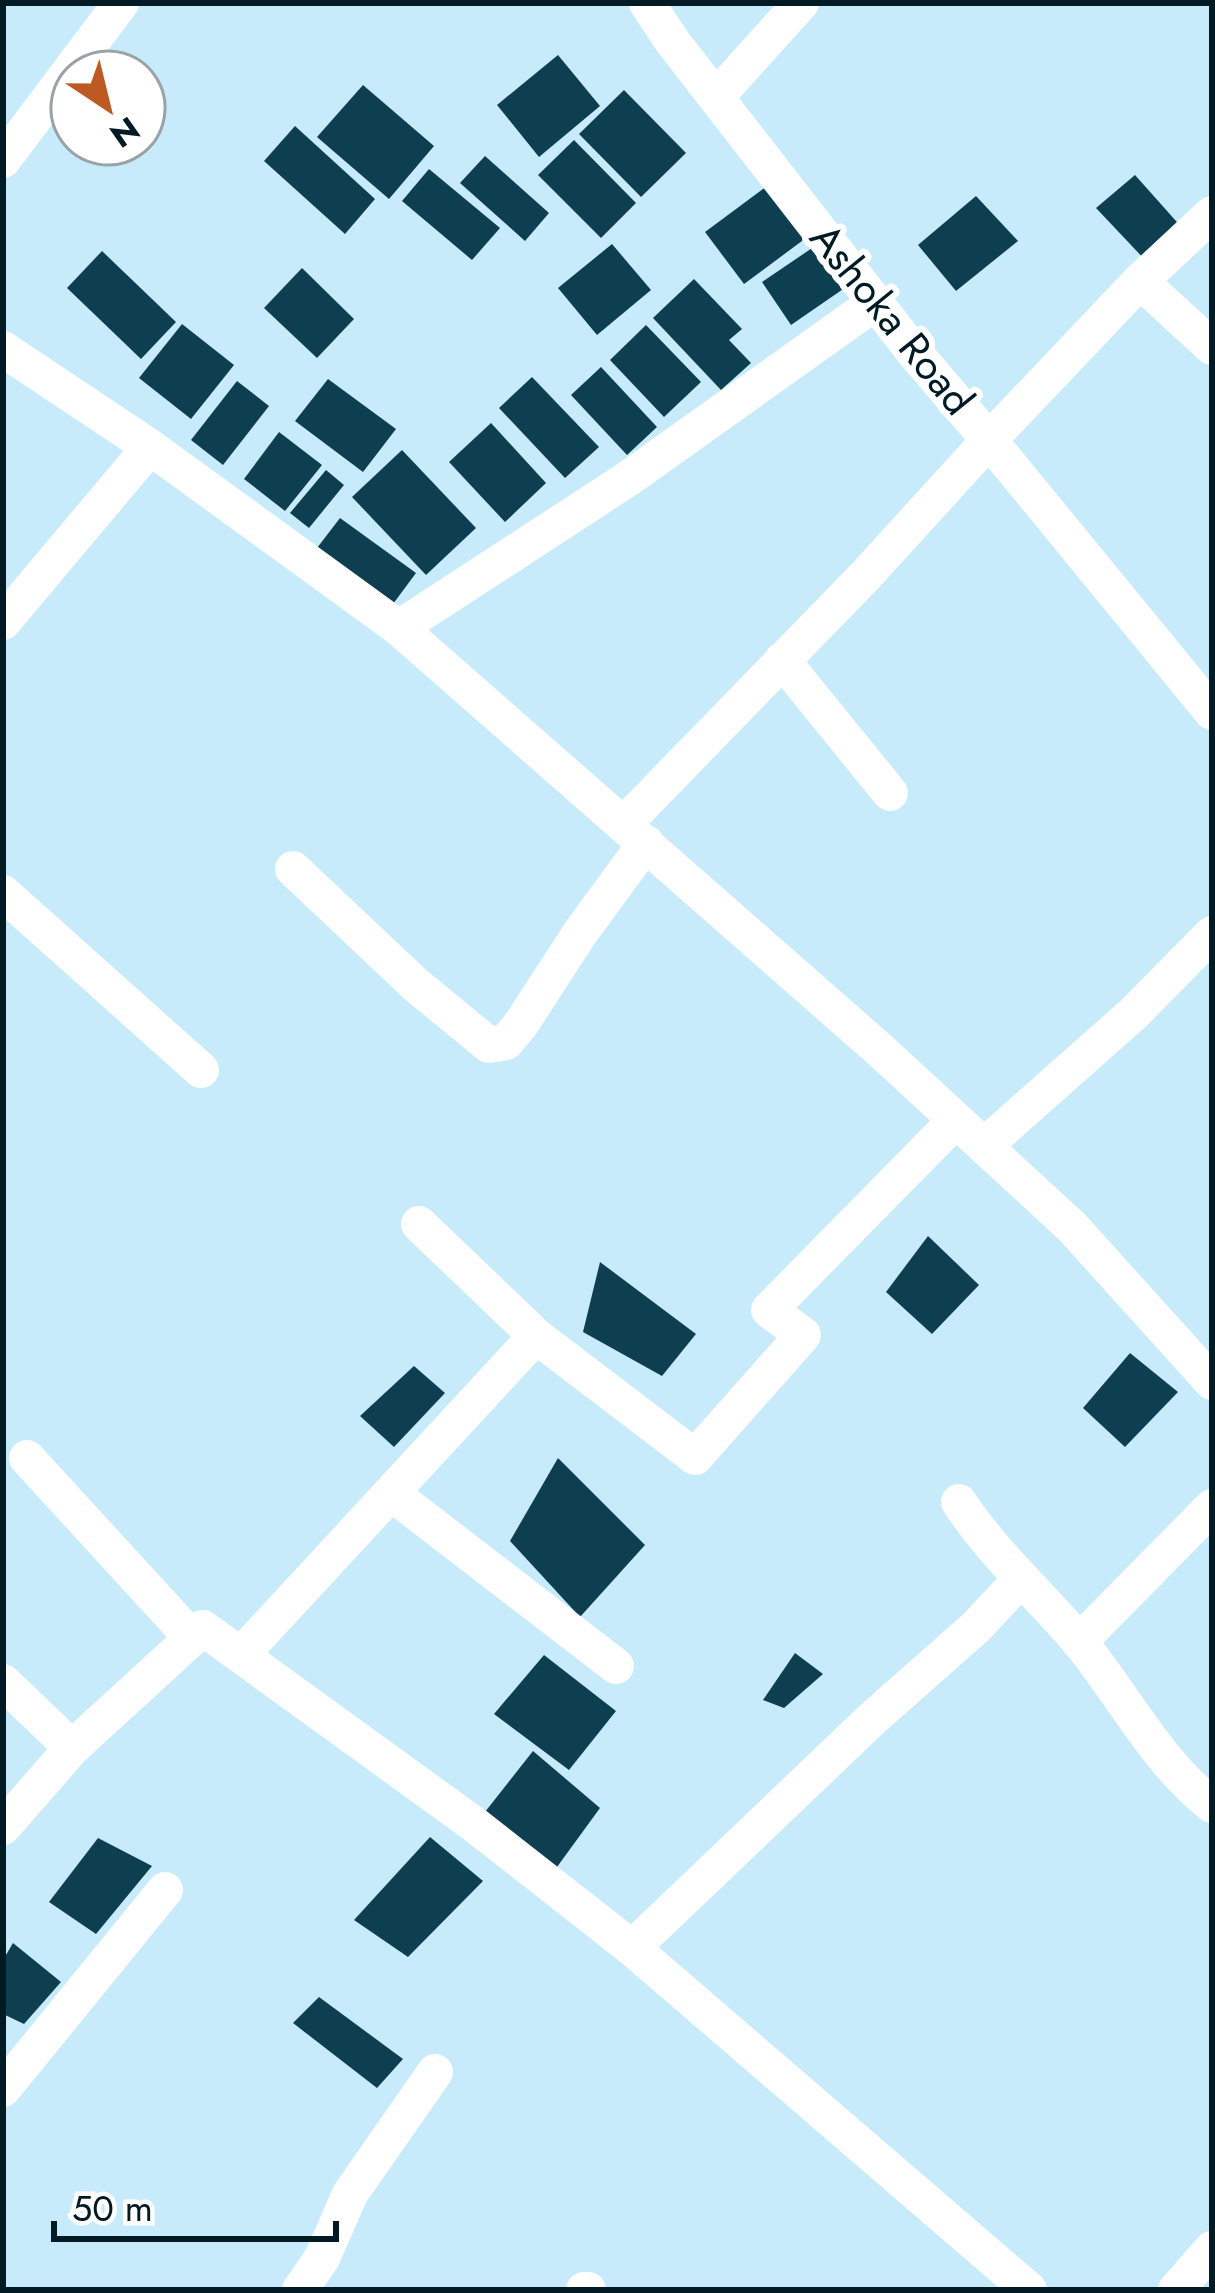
<svg xmlns="http://www.w3.org/2000/svg" width="1215" height="2293" viewBox="0 0 1215 2293" font-family="Jost,sans-serif">
	<style>
		.building { fill: #0e3f50 }
		.lines { fill: none; stroke-linecap: round; stroke-linejoin: round }
		.street { stroke: #fff; stroke-width: 36 }
		.labels { text-anchor: middle; dominant-baseline: central; stroke-width: 12; stroke-linejoin: round; paint-order: stroke }
		.street-label { font-size: 42px; fill: #011a23; stroke: #fff }
	</style>
	<rect width="100%" height="100%" fill="#c7ebfb"/>
	<path class="building" d="M558 55 600 106 539 157 497 105Z
		M363 85 434 146 389 199 317 137Z
		M624 90 686 153 641 197 579 134Z
		M295 126 375 199 345 234 264 161Z
		M574 140 636 203 601 238 538 175Z
		M485 156 549 213 525 241 460 183Z
		M429 169 500 228 472 260 402 201Z
		M1135 175 1184 230 1148 263 1096 208Z
		M767 186 806 238 744 284 705 232Z
		M976 196 1018 241 956 291 918 245Z
		M821 242 849 285 791 325 762 282Z
		M612 244 651 290 597 335 558 288Z
		M102 251 176 322 141 359 67 288Z
		M302 268 354 319 317 358 264 308Z
		M694 279 742 329 729 340 751 363 721 390 653 318Z
		M182 324 234 365 191 419 139 378Z
		M646 325 701 382 664 417 610 360Z
		M601 367 657 427 627 455 571 395Z
		M532 377 599 447 565 478 499 408Z
		M328 379 396 429 363 472 295 421Z
		M237 381 269 406 223 465 191 440Z
		M491 423 546 483 505 522 449 462Z
		M279 432 322 465 285 511 244 479Z
		M402 450 476 528 426 575 352 497Z
		M326 470 344 485 309 528 290 513Z
		M340 518 416 573 393 604 317 548Z
		M928 1236 979 1285 932 1334 886 1292Z
		M600 1262 696 1334 662 1376 583 1332Z
		M1130 1353 1178 1392 1125 1447 1083 1408Z
		M414 1366 445 1393 394 1447 360 1416Z
		M558 1458 645 1545 580 1617 510 1541Z
		M795 1653 823 1674 784 1708 763 1700Z
		M544 1655 616 1711 569 1770 494 1714Z
		M533 1751 600 1808 557 1867 481 1817Z
		M430 1837 483 1881 408 1957 354 1920Z
		M98 1838 152 1866 96 1934 49 1902Z
		M13 1943 61 1982 24 2024 3 2014V1960Z
		M319 1997 403 2059 377 2088 293 2023Z"/>
	<g class="lines">
		<path class="street" d="M647 3 672 41 913 351 989 440 1140 281 1212 347
			M717 96 801 3
			M3 160 121 3
			M1140 281 1212 214
			M3 349 150 447 399 628 629 478 876 302
			M3 622 150 447
			M399 628 880 1050 1072 1227 1212 1382
			M782 660 890 793
			M624 824 867 574 989 440 1212 712
			M293 869 416 985 489 1045 506 1042 521 1024 580 933 646 843
			M3 893 201 1070
			M984 1146 1134 1013 1212 934
			M419 1224 536 1336
			M27 1458 192 1638
			M391 1493 616 1666
			M959 1502C993 1554 1039 1594 1079 1641 1124 1696 1156 1761 1212 1805
			M1079 1642 1212 1507
			M241 1655 536 1336 695 1457 803 1335 769 1310 956 1120
			M3 1682 72 1748
			M3 1827 72 1748 203 1628 475 1825 632 1948 873 1718 976 1627 1020 1580
			M632 1948 1029 2290
			M3 2089 165 1890
			M300 2290 322 2258 350 2194 435 2072
			M584 2290H588
			M1176 2290 1212 2249"/>
	</g>
	<g class="labels">
		<g class="street-label">
			<text transform="translate(892 319) rotate(51)">Ashoka Road</text>
		</g>
	</g>
	<rect width="1215" height="2293" fill="none" stroke="#011a23" stroke-width="12"/>
	<g transform="translate(108 108) rotate(145)"><circle r="57" fill="#ffffff" stroke="#99a3a7" stroke-width="3"/>
	<path d="M0-9L21 45L0 30L-21 45Z" fill="#bd5922"/>
	<text y="-18" font-size="33" font-weight="bold" text-anchor="middle" fill="#011a23">N</text>
	</g>
	<path d="M54 2221v18h282v-18" fill="none" stroke="#011a23" stroke-width="6"/>
	<text x="72" y="2221" font-size="36" fill="#011a23" stroke="#ffffff" stroke-width="9" paint-order="stroke">50 m</text>
</svg>
